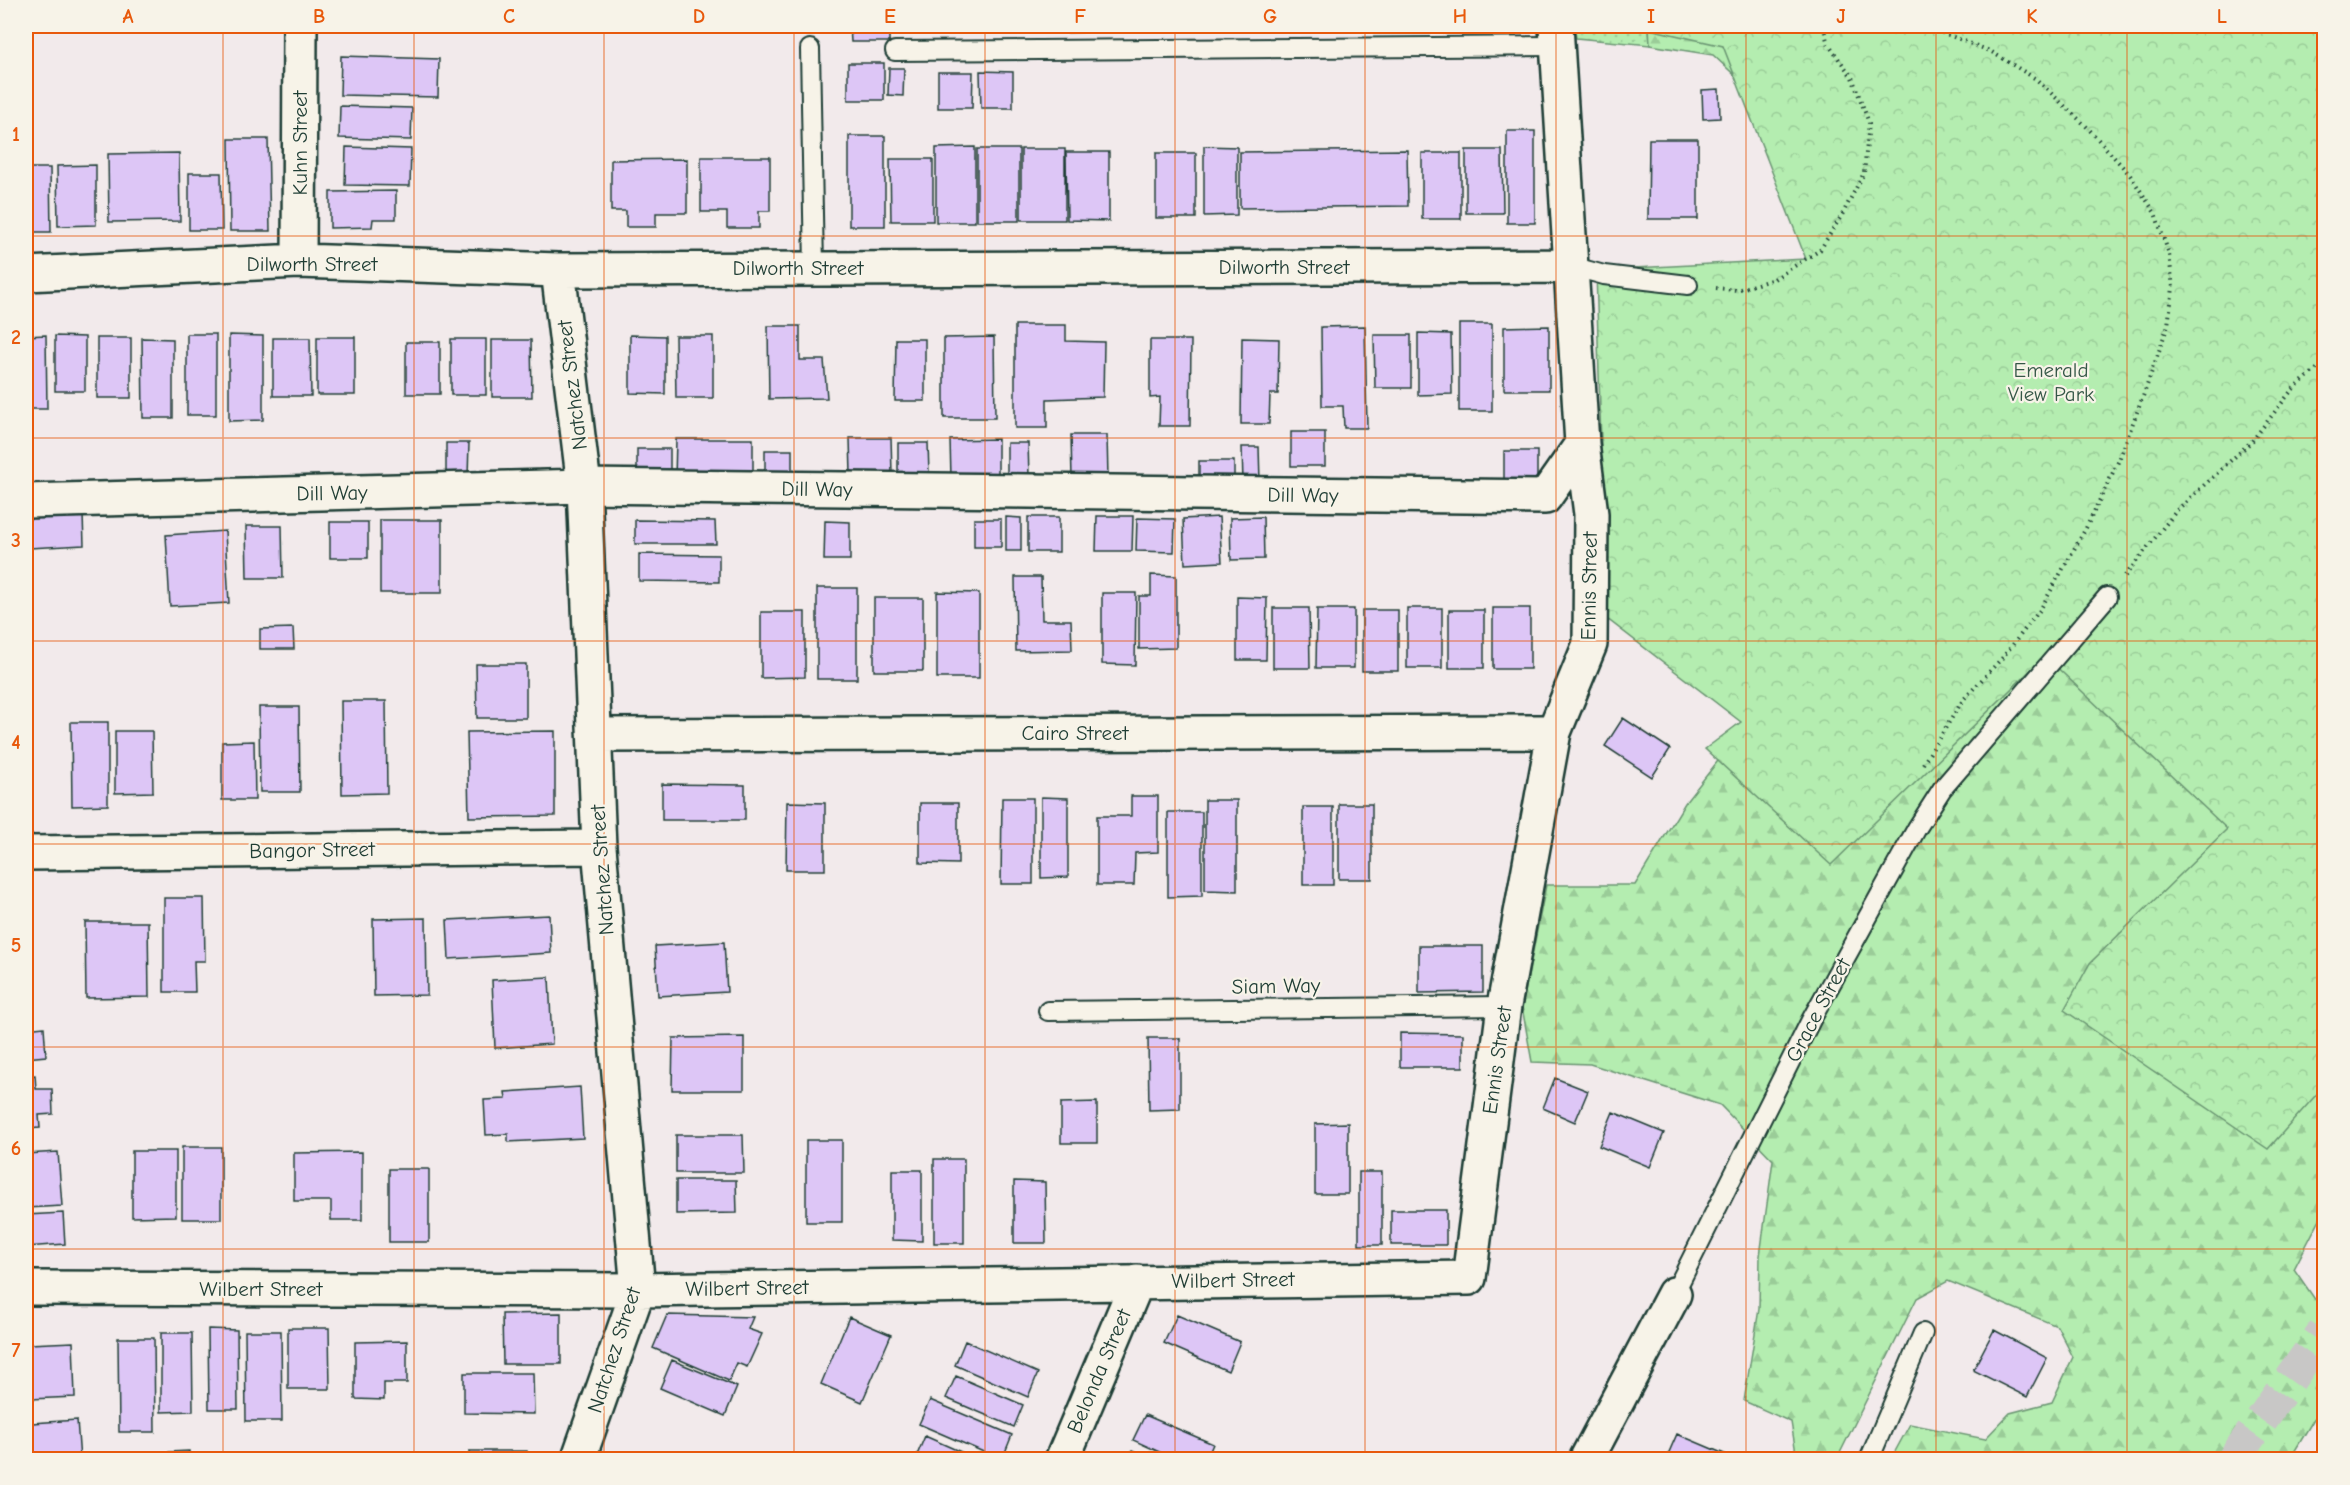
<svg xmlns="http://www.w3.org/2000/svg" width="2350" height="1485" viewBox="0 0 2350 1485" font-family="'Comic Neue',sans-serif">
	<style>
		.grass { fill: url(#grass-dots); stroke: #6a9572; stroke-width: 1.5 }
		.forest { fill: url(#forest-firs); stroke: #6a9572; stroke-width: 1.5 }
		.park { fill: url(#park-crowns); stroke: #6a9572; stroke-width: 1.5 }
		.building { fill: #ddc6f6; stroke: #1f3d34; stroke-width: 1.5 }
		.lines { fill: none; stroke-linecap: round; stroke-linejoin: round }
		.tertiary-tunnel { stroke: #c8c7c6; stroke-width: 33; stroke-dasharray: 33 16; stroke-linecap: butt }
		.service-casing { stroke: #1f3d34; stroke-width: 22 }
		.minor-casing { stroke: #1f3d34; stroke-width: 38 }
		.path { stroke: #1f3d34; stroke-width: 4; stroke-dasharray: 1.5 4.5; stroke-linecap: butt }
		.service { stroke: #f7f3e8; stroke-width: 18 }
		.minor { stroke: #f7f3e8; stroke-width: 33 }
		.grid { fill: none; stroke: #e8590c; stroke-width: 1.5; stroke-opacity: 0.55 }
		.labels { text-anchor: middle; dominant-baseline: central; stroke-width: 4.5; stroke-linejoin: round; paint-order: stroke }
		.street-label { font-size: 21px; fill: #1f3d34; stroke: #f7f3e8 }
		.park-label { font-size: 21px; fill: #355747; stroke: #f7f3e8 }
		.neatline { fill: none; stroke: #e8590c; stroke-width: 2 }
		.grid-label { font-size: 20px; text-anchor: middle; font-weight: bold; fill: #e8590c }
	</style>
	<defs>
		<pattern id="grass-dots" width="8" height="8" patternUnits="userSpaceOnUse" patternTransform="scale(1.5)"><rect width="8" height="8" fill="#b4edb0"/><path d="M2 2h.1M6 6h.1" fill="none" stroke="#9acc98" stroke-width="1.8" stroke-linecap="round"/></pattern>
		<pattern id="forest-firs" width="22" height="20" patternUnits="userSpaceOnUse" patternTransform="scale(1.5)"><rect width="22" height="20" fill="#b4edb0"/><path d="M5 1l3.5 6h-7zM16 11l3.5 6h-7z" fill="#9acc98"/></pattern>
		<pattern id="park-crowns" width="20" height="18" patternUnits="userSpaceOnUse" patternTransform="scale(1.5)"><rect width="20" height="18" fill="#b4edb0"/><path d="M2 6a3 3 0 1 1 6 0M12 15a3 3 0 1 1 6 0" fill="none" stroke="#9acc98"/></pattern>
	</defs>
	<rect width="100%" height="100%" fill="#f2eaeb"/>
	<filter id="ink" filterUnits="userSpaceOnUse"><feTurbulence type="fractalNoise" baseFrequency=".0167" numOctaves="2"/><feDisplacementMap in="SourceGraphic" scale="12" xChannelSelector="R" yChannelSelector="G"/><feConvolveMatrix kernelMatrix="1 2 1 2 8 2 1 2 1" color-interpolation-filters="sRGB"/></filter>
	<g filter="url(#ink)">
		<path class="grass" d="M1574 26H1649L1650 45 1576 38Z"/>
		<path class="forest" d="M1649 26H2324V1211L2294 1269 2314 1298 2324 1307V1402L2290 1459H1891L1910 1424 1985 1439 2010 1413 2052 1402 2073 1357 2057 1326 1948 1281 1917 1298 1837 1459H1797L1791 1422 1744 1401 1759 1309 1760 1256 1773 1160 1720 1105 1590 1064 1532 1062 1522 1007 1546 885H1635L1685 803 1739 734 1844 410 1820 155 1713 55 1650 45Z"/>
		<path class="park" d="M1636 26H2324V1086L2268 1149 2064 1010 2090 963 2227 829 2045 656 1831 865 1705 749 1741 722 1606 618 1596 270 1806 259 1723 46Z"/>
		<path class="building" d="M850 26H889V42H851Z
			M1051 26H1094V32L1052 33Z
			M341 56 439 59 438 97 340 95Z
			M848 63H884V100H848Z
			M889 68H904L903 96 888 95Z
			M980 71 1013 72V108H981Z
			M938 72H973L972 108H938Z
			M1719 89 1720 118 1703 119 1702 90Z
			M340 106 412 108 411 140 339 138Z
			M1507 131H1535V223H1507Z
			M849 136H885V226H849Z
			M229 139H268L270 231H230Z
			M1649 139H1698V219H1648Z
			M1204 146 1237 147V215L1204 216Z
			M346 147 411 149 410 186 345 185Z
			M975 147V222H936V148Z
			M977 149H1019V221H977Z
			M1021 149H1065V220H1021Z
			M1407 150 1408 206 1240 208V152Z
			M1466 150H1502L1503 213H1466Z
			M1066 152H1109V221L1067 220Z
			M179 153 180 221 109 222 108 154Z
			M1156 153H1196V218H1156Z
			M1422 153H1461V219H1422Z
			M701 157H770V211H759V228H727V212H701Z
			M687 159V213H656V227H626V211H611V160Z
			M890 159H933V221H891Z
			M96 165V225L58 226 57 166Z
			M26 168H50L51 232H26Z
			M189 173H221L222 230H189Z
			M396 191V219H373L372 227 330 228V192Z
			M1459 324H1492V411H1459Z
			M1015 325H1066V341L1104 342 1103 397 1047 399V428H1015Z
			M768 326H800V360H824L827 398 769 399Z
			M1365 326 1367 428H1344L1343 406H1322L1321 327Z
			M1549 326V390H1504V327Z
			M1418 333 1451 334 1452 394 1418 395Z
			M187 334H216V415H187Z
			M46 335 47 409H26V336Z
			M229 335 263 336V420L229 421Z
			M630 335 665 336V394L630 393Z
			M1374 335H1411V388H1375Z
			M55 336 85 337V391H55Z
			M675 336H713V398H676Z
			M317 337H355V395H317Z
			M994 337 995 418H944V338Z
			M97 338H131V398H97Z
			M142 338 173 339V418H143Z
			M273 338H310L311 396H273Z
			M1242 338 1279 339 1278 394H1270L1269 424H1241Z
			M451 339H486V395H451Z
			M896 339H925V401H895Z
			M492 340H531L532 397H492Z
			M1150 340H1191L1190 426H1159L1160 397 1150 398Z
			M406 342H440V394H406Z
			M1291 432H1325V466H1291Z
			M1071 435H1107L1108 478 1072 479Z
			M850 438H891L892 474H851Z
			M676 439H753V480H675Z
			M998 439V476L951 477 950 440Z
			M446 443H469L468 476 446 475Z
			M898 443H928L929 474 898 475Z
			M1007 443H1028L1029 476 1007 477Z
			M1242 447H1259L1260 482H1243Z
			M637 449H670V477H637Z
			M765 450H792V480H765Z
			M1504 451H1537V479L1504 480Z
			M1199 461H1234V477H1199Z
			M83 515 84 545 29 548 28 517Z
			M1097 516H1133L1132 551H1096Z
			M1006 517 1021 518V551H1006Z
			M1028 517H1059V552H1028Z
			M1219 517 1222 562 1185 564 1183 519Z
			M1263 517 1264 559 1231 560 1230 518Z
			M1137 518 1175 519 1174 552 1136 551Z
			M974 519H1001V547H974Z
			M380 520H442V593H380Z
			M635 520 715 521 716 544H635Z
			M825 521 850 522V560H824Z
			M330 522H368V558H330Z
			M246 526H282L283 578H247Z
			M225 531 229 603 170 606 166 535Z
			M639 554 719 555V582L639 581Z
			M1151 575 1176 576V648L1139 649V596H1151Z
			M1015 577H1041L1042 620H1071L1072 650 1016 651Z
			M817 588H857V679H817Z
			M937 592 979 593V678H937Z
			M1102 593H1136L1135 665 1102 664Z
			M1237 597 1267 598 1266 660H1237Z
			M874 598H923V671H874Z
			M1273 608H1309L1310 668H1273Z
			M1407 608H1442V668H1407Z
			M1493 608H1530V669H1493Z
			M1317 609H1354V668H1316Z
			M1362 610H1398V671H1362Z
			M1449 610H1484V668H1449Z
			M761 612H805V677L761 678Z
			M293 628 294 649H260V629Z
			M476 664H526V718H477Z
			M341 701H386L387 793 342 794Z
			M259 707H299L300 792H260Z
			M1623 718 1670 749 1652 777 1605 746Z
			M71 722H108V805L72 806Z
			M115 731H152L153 792 115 793Z
			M555 731V816L469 817 467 732Z
			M254 741 255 800H222V742Z
			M662 784 745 785V820H662Z
			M1131 796H1158V852L1135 853 1134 885H1097V816H1131Z
			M1041 797 1068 798V877L1041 878Z
			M1002 798H1033V884H1001Z
			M1205 800H1237V891L1205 890Z
			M787 802 825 803V870H786Z
			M920 803H958V864L920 863Z
			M1339 804H1372V879H1339Z
			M1303 807H1333V885H1303Z
			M1168 812H1202V896L1168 897Z
			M164 898H204L205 961H194L195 992H164Z
			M26 912 31 977H26Z
			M549 915 551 953 449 959 447 920Z
			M426 918 427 995 374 996 373 919Z
			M85 922H148L149 997 86 998Z
			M724 942 727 992 658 996 655 946Z
			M1419 946H1483V992L1419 993Z
			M549 977 552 1044 495 1048 492 980Z
			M44 1027 46 1056 26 1058V1029Z
			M1400 1033 1463 1034V1067H1400Z
			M744 1037V1090H672L673 1038Z
			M1148 1038H1180V1109L1149 1110Z
			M35 1075 36 1089H52L53 1114 39 1115 40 1128 26 1129V1076Z
			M1555 1078 1588 1091 1575 1122 1543 1108Z
			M580 1087 583 1138 508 1142V1134L486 1135 484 1100 506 1099 505 1092Z
			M1097 1102V1143H1061V1103Z
			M1613 1112 1664 1133 1650 1167 1599 1146Z
			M1348 1123V1194H1315V1124Z
			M676 1135H743L744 1173H676Z
			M806 1140H842V1222H806Z
			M182 1147H221V1219H182Z
			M132 1151H176V1216L132 1217Z
			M58 1152 62 1206 26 1208V1154Z
			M362 1152V1220H331V1201H294V1153Z
			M934 1159H964V1243H934Z
			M389 1169H429V1242H389Z
			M892 1170H922V1241L892 1240Z
			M1359 1172H1382V1245H1359Z
			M676 1180H736L737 1213 676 1214Z
			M1014 1181 1045 1182 1046 1243H1014Z
			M1391 1210H1446V1245H1391Z
			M63 1213 65 1244 26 1247V1215Z
			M561 1313V1364H503L502 1314Z
			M667 1315 753 1317 748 1329 762 1334 747 1367 737 1363 729 1381 653 1348Z
			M1177 1315 1240 1342 1228 1371 1164 1343Z
			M849 1317 891 1335 862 1402 821 1384Z
			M288 1328H329L330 1389H288Z
			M208 1329 237 1330 238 1409H209Z
			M1994 1330 2047 1358 2027 1397 1973 1370Z
			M245 1331H281L282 1421H246Z
			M161 1333H192L193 1411 161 1412Z
			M118 1338H154L155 1432H119Z
			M407 1341V1383H384V1400L355 1399V1342Z
			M965 1341 1038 1373 1028 1397 955 1365Z
			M73 1342 75 1397 30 1399 29 1344Z
			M672 1360 737 1387 725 1416 660 1388Z
			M464 1373H533L534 1414 464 1413Z
			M956 1376 1023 1405 1014 1427 946 1398Z
			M930 1400 1012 1435 1002 1460 919 1424Z
			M1145 1415 1213 1444 1206 1460H1177L1133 1440Z
			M77 1420 80 1460H34L32 1423Z
			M1677 1434 1729 1456 1727 1460 1666 1459Z
			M925 1436 979 1460H915Z
			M189 1451V1460H169V1452Z
			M469 1451H527V1460H469Z
			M1132 1451 1151 1460H1129Z"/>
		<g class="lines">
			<path class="tertiary-tunnel" d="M2233 1460 2324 1331"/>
			<g class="service-casing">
				<path id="service" d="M810 49 814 268
					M895 51 1558 46
					M1571 266 1604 275 1688 285
					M1048 1011 1504 1006
					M1674 1294 1811 1020 1917 828 1942 789 2107 597
					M1869 1460 1923 1333"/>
			</g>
			<g class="minor-casing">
				<path id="minor" d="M299 261 300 26
					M558 270 584 486 599 847 638 1290 578 1460
					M26 274 299 261 558 270 1571 266
					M26 501 584 486 1545 497 1582 444
					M595 735 1554 732
					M26 853 599 847
					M26 1288 638 1290 1469 1278 1504 1006 1554 732 1590 644 1591 514 1582 444 1556 26
					M1062 1460 1137 1282
					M1586 1460 1674 1294"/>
			</g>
			<path class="path" d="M1716 288 1737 290 1774 279 1820 250 1842 215 1864 173 1869 123 1852 77 1828 44 1823 26
				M2125 576 2177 510 2252 441 2292 390 2324 363
				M1923 764 1963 700 2003 657 2040 610 2086 528 2119 460 2145 391 2168 325 2173 288 2169 254 2155 213 2130 175 2086 126 2036 79 1990 51 1925 26"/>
			<use href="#service" class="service"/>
			<use href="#minor" class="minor"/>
		</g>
	</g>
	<path class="grid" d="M223 26V1460M414 26V1460M604 26V1460M794 26V1460M985 26V1460M1175 26V1460M1365 26V1460M1556 26V1460M1746 26V1460M1936 26V1460M2127 26V1460M26 236H2324M26 438H2324M26 641H2324M26 844H2324M26 1047H2324M26 1249H2324"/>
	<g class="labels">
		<g class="street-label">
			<text transform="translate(300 143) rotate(-90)">Kuhn Street</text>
			<text x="312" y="264">Dilworth Street</text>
			<text x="1284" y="267">Dilworth Street</text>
			<text x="798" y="268">Dilworth Street</text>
			<text transform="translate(572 385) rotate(-97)">Natchez Street</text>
			<text transform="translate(817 489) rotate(1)">Dill Way</text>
			<text transform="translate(332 493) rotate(-1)">Dill Way</text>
			<text transform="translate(1303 495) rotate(1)">Dill Way</text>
			<text transform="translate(1589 586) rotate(-89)">Ennis Street</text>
			<text x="1075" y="733">Cairo Street</text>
			<text transform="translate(312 850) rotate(-1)">Bangor Street</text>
			<text transform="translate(602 870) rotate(-94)">Natchez Street</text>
			<text transform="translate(1276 986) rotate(-1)">Siam Way</text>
			<text transform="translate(1818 1010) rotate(-62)">Grace Street</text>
			<text transform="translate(1497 1060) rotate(-82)">Ennis Street</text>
			<text transform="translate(1233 1280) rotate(-1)">Wilbert Street</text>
			<text transform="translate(747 1288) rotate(-1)">Wilbert Street</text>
			<text x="261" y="1289">Wilbert Street</text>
			<text transform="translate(614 1350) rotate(-72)">Natchez Street</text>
			<text transform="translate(1099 1371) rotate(-67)">Belonda Street</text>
		</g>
		<g class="park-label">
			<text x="2051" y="370">Emerald<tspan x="2051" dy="24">View Park</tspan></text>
		</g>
	</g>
	<rect width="2350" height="1485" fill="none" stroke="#f7f3e8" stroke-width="66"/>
	<rect x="33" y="33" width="2284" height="1419" class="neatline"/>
	<g class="grid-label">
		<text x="128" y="23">A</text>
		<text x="319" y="23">B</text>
		<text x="509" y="23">C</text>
		<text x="699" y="23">D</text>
		<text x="890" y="23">E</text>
		<text x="1080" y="23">F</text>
		<text x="1270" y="23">G</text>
		<text x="1460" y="23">H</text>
		<text x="1651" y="23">I</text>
		<text x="1841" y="23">J</text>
		<text x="2032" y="23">K</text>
		<text x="2222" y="23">L</text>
		<text x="16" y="141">1</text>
		<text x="16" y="344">2</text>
		<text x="16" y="547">3</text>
		<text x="16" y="749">4</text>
		<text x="16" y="952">5</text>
		<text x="16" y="1155">6</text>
		<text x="16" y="1357">7</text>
	</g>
</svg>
